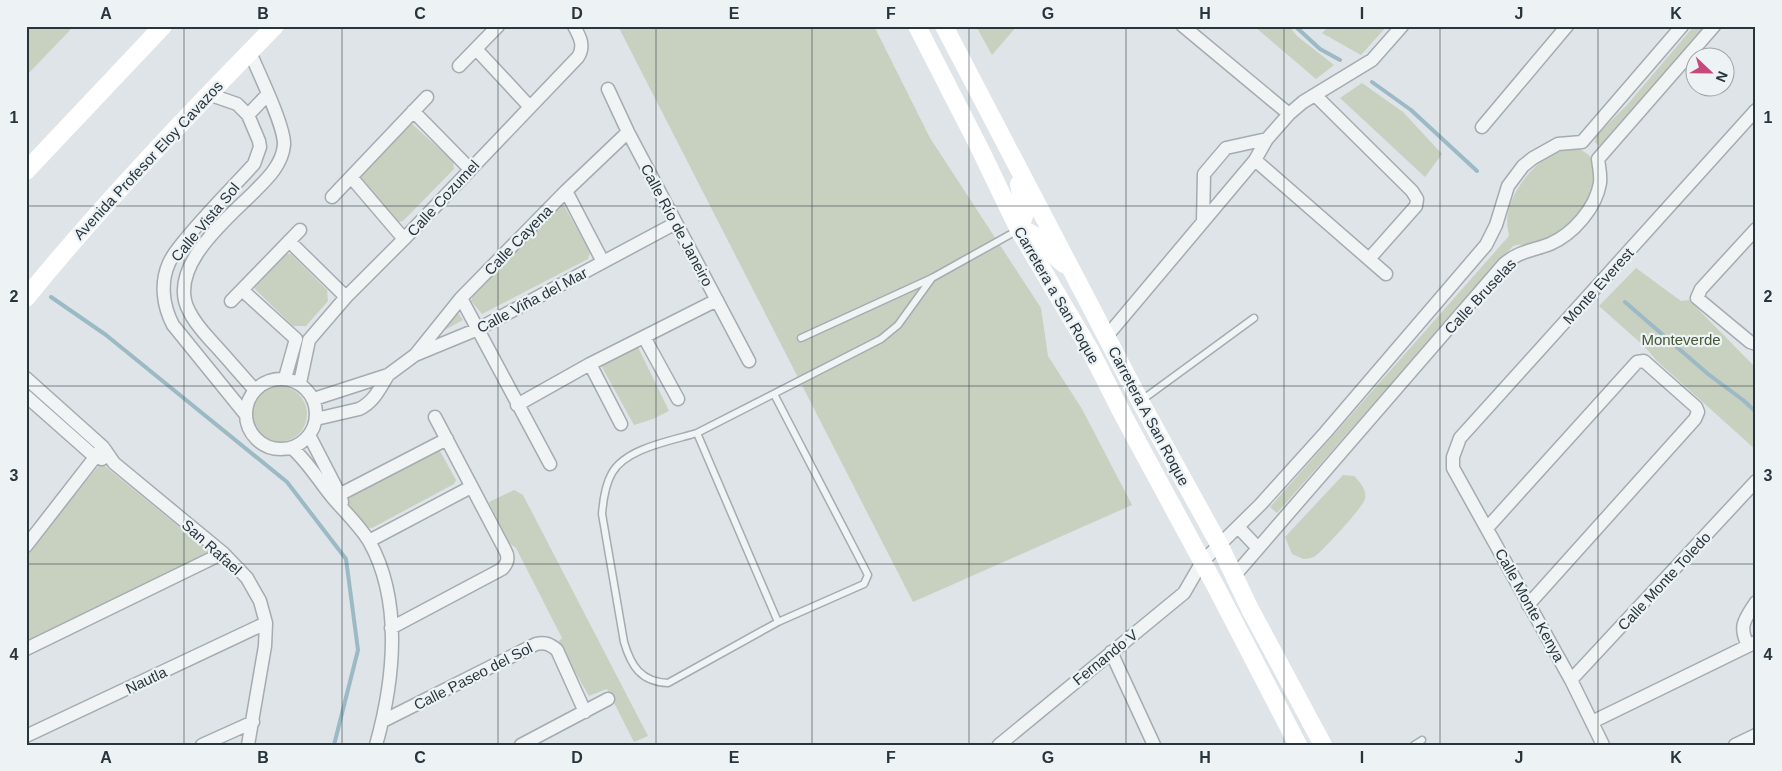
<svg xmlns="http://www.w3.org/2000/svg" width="1782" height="771" viewBox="0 0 1782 771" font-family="Arial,sans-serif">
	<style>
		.green { fill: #c8d0c0 }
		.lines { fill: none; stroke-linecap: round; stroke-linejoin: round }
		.stream { stroke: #9bbac5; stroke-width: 4 }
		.lane-casing { stroke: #a4acb1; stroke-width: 9 }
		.street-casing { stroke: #a4acb1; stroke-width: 15 }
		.lane { stroke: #f1f4f5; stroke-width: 6 }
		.street { stroke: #f1f4f5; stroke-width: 12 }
		.secondary { stroke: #fff; stroke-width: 18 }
		.grid { fill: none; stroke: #28353d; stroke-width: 1; stroke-opacity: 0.55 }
		.labels { text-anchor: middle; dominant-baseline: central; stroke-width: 4.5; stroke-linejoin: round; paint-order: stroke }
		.street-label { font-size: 15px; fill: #28353d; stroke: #edf2f5 }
		.park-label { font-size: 15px; fill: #455836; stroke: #edf2f5 }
		.neatline { fill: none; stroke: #28353d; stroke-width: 2 }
		.grid-label { font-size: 16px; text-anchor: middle; font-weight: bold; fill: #28353d }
	</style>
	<rect width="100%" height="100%" fill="#dee4e7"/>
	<path class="green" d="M26 26H74L26 76Z
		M618 26H874L930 138 1041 308 1048 356 1082 409 1132 505 913 602Z
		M976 26H1017L992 55Z
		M1254 26H1289L1297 36 1334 65 1316 79Z
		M1329 26H1387L1361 55 1322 33Z
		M1694 26H1707L1604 145 1599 146 1595 142 1596 136 1627 105Z
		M1362 83 1403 112 1442 154 1425 177 1340 98Z
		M406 124H412L453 161 454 169 403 221 398 222 357 181 358 174Z
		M1577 148C1583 151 1588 153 1592 159 1606 182 1574 226 1554 237 1548 240 1539 244 1532 245 1525 246 1520 243 1513 246L1277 513 1270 507 1508 237 1509 235C1500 206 1526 170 1550 155 1558 151 1567 150 1577 148Z
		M562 202 590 252 588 259 482 314 471 301 474 292Z
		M284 254H291L327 290 328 301 306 326H293L255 289 254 285Z
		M1636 268 1681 301 1689 300 1753 365 1756 368V450L1657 361 1644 346 1599 306Z
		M456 310 463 320 430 338Z
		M636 343 669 411 653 419 634 425 602 367 603 360Z
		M251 414a28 28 0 1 1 56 0a28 28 0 1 1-56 0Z
		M434 450 440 451 456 480 454 484 372 528 365 527 345 500 347 496Z
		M101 463 210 552 26 642V554Z
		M1343 475 1354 476C1360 482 1367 490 1365 499 1364 506 1321 553 1314 557 1311 558 1306 559 1303 559L1292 554 1285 537Z
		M514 490 523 495 648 736 634 742 607 689 589 696 558 642 562 638 516 548 508 542 489 502Z"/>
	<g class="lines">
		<path class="stream" d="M1295 26 1320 49 1340 60
			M1372 82 1411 110 1477 171
			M51 297 106 335 287 482 346 559 358 650 334 745
			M1625 302 1708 374 1743 400 1756 412"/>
		<g class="lane-casing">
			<path id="lane" d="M801 338 932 278 1018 230
				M1142 400 1254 318
				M697 433C671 441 626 448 612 473 605 485 603 501 602 514L624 642C631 666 641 682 668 683L778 622 864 584 868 575 774 394
				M778 622 697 433 881 339 898 325 932 278
				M1414 745 1422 740"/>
		</g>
		<g class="street-casing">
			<path id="street" d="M1183 26 1289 114
				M476 49 530 107
				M250 52C258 72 285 126 284 145 282 165 267 179 254 192 227 219 166 268 189 311 195 324 205 334 214 344 228 359 241 375 255 390
				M459 66 498 26
				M608 89 628 132 749 361
				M208 94 237 104 248 115 259 141 260 147 254 164C232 188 210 210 189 235 182 244 174 252 169 263 160 283 163 306 173 325L246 415
				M1315 95 1412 191 1417 199 1416 206 1369 259
				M413 111 470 169
				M248 115 267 95
				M1482 127 1567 26
				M1255 160 1386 274
				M351 177 404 239
				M566 191 603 262
				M332 197 427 97
				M1203 222 1204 174 1226 148 1267 139
				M1756 229 1701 289 1697 298 1750 342 1756 344
				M289 241 346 297
				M242 290 296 339
				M461 298 550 464
				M231 301 300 230
				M1107 336 1255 160 1267 139 1289 114 1303 102 1372 60 1402 26
				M644 337 678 399
				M416 354 461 298 566 191 628 132
				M590 364 621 424
				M26 378 103 447 114 463 223 553 247 578 260 601 266 623 265 646 248 745
				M285 378 296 339
				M246 414a35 35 0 1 1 70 0a35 35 0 1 1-70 0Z
				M300 383 309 340 346 297 404 239 578 57C585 46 580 37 574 26
				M26 396 95 457 102 459
				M314 399 388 375 415 355 478 329 676 223
				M517 405 590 364 717 300
				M316 419 359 409C374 402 380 388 388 375
				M309 435 340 495 342 502
				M292 448C308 462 319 481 333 498 345 512 359 525 369 541 403 601 394 681 376 745
				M333 498 447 439
				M1238 527 1258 548
				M1488 527 1637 362 1644 361 1696 407 1698 412 1695 419 1528 605
				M369 541 471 487
				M26 546 103 447
				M1235 575 1504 264C1519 251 1532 251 1550 244 1573 234 1596 208 1600 183 1601 175 1599 167 1598 159L1714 26
				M391 628 502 569C508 563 509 557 505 550L435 417
				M1748 645C1738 626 1745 619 1756 602
				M26 649 223 553
				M1111 652 1154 745
				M1571 680 1756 481
				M383 721 536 644C545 642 550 644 557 650L585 712
				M1592 722 1756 642
				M26 736 266 623
				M202 745 253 722
				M521 745 608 699
				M999 745 1184 593 1202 562 1260 505 1325 433 1486 245 1496 225 1508 186 1523 166 1533 158 1558 144 1582 142 1682 26
				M1603 745 1571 680 1453 468V457L1460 438 1756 110
				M1735 745 1756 735"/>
		</g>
		<use href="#lane" class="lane"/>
		<use href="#street" class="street"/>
		<path class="secondary" d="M917 26 979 147 1019 230 1090 350 1123 415 1216 587 1298 745
			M944 26 1140 401 1220 546 1250 609 1323 745
			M26 171 163 26
			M1019 184 1025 213 1019 230C1038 230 1049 254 1064 264
			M26 298C104 202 189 114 275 26"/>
	</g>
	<path class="grid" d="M184 26V745M342 26V745M498 26V745M656 26V745M812 26V745M969 26V745M1126 26V745M1284 26V745M1440 26V745M1598 26V745M26 206H1756M26 386H1756M26 564H1756"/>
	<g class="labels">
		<g class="street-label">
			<text transform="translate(148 160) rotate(-47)">Avenida Profesor Eloy Cavazos</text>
			<text transform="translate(443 198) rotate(-47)">Calle Cozumel</text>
			<text transform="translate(205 222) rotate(-50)">Calle Vista Sol</text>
			<text transform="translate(677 225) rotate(62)">Calle Río de Janeiro</text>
			<text transform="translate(518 240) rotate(-46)">Calle Cayena</text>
			<text transform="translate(1598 286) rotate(-48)">Monte Everest</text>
			<text transform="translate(1057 295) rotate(60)">Carretera a San Roque</text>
			<text transform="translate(1480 296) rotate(-47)">Calle Bruselas</text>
			<text transform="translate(532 300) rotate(-28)">Calle Viña del Mar</text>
			<text transform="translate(1149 416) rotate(62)">Carretera A San Roque</text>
			<text transform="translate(212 547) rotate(42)">San Rafael</text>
			<text transform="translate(1664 581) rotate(-47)">Calle Monte Toledo</text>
			<text transform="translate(1530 605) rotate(61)">Calle Monte Kenya</text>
			<text transform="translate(1105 657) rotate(-39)">Fernando V</text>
			<text transform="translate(473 676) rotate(-27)">Calle Paseo del Sol</text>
			<text transform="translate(146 680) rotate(-25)">Nautla</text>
		</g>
		<g class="park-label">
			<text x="1681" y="339">Monteverde</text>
		</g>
	</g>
	<rect width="1782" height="771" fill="none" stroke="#edf2f5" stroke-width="55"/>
	<g transform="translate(1710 72) rotate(112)"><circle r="24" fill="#edf2f5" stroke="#9ea6ab"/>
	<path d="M0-4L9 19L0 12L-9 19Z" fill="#c6497c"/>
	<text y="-8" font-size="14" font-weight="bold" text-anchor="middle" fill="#28353d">N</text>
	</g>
	<rect x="28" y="28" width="1726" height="716" class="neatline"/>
	<g class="grid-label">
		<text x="106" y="19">A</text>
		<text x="263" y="19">B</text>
		<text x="420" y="19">C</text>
		<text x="577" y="19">D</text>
		<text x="734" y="19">E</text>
		<text x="891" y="19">F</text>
		<text x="1048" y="19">G</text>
		<text x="1205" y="19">H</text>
		<text x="1362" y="19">I</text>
		<text x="1519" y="19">J</text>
		<text x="1676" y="19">K</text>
		<text x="14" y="123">1</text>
		<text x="1768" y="123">1</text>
		<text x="14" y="302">2</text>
		<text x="1768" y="302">2</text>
		<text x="14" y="481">3</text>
		<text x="1768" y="481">3</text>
		<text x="14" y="660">4</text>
		<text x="1768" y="660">4</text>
		<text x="106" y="763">A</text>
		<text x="263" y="763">B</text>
		<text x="420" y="763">C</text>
		<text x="577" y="763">D</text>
		<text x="734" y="763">E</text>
		<text x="891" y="763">F</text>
		<text x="1048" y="763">G</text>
		<text x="1205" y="763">H</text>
		<text x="1362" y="763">I</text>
		<text x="1519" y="763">J</text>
		<text x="1676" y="763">K</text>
	</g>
</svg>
